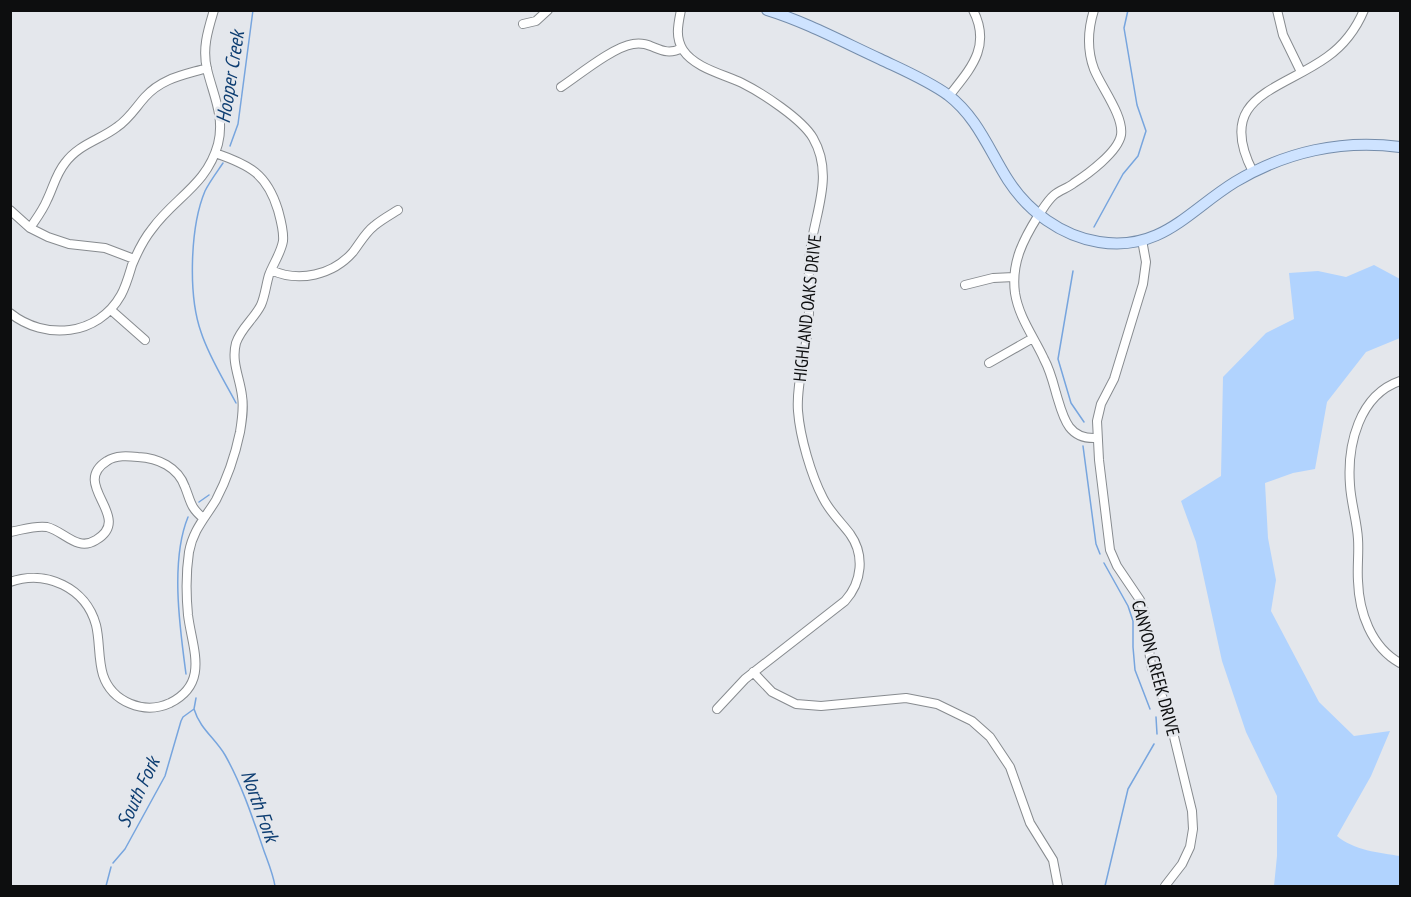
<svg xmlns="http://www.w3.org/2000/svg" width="1411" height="897" viewBox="0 0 1411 897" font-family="'PT Sans Narrow',sans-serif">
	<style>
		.green { fill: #b1d3fe }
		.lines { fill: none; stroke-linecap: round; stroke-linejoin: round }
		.stream { stroke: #77a5de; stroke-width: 1.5 }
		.minor-casing { stroke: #878b8f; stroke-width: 10 }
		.major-casing { stroke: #758dab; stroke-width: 12 }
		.minor { stroke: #fff; stroke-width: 8 }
		.major { stroke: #cee3ff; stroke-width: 10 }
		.labels { text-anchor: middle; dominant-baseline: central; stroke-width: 5; stroke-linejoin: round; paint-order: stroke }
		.street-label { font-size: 18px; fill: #0d0e0f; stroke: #e4e7ec }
		.water-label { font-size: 20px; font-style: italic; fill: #0e3e72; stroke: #e4e7ec }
	</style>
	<rect width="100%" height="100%" fill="#e4e7ec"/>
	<path class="green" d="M1374 265 1400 279V338L1366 352 1327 402 1315 469 1293 473 1265 483 1268 538 1276 580 1271 611 1319 702 1354 736 1390 731 1371 776 1337 836C1353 850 1380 853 1400 856V886H1274L1277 856V796L1246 732 1222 661 1196 542 1181 501 1221 476 1223 377 1266 333 1294 319 1289 273 1318 271 1346 277Z"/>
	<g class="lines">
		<path class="stream" d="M230 146 238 124 253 10
			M223 163C217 172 210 181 205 191 190 227 188 295 201 332 209 357 224 380 236 403
			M1094 227 1123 174 1138 156 1146 131 1137 105 1124 28 1128 10
			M1073 271 1058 359 1071 403 1084 422
			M1083 446 1096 544 1100 554
			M199 502 209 495
			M1104 563 1128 606 1133 621V647L1135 670 1150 709
			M186 674C180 629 170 561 188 517
			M194 709C200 729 215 738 225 755 242 785 253 819 264 851 268 862 273 874 275 886
			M1156 717 1157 734
			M113 863 125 849 165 776 181 721 183 717 194 709 196 698
			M106 886 111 867
			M1105 886 1128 789 1154 744"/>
		<g class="minor-casing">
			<path id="minor" d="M681 10C678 25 675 37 683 50 695 68 723 74 742 83 762 93 802 119 813 138 835 176 814 214 810 253 807 277 811 302 808 326 806 353 796 385 798 411 800 437 811 475 823 498 830 512 841 522 850 534 865 555 862 582 845 601L745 679 717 709
				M1094 10C1088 29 1087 50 1094 69 1101 87 1124 116 1121 135 1118 152 1088 174 1074 183 1068 188 1060 190 1054 195 1047 201 1043 209 1038 216 1023 240 1011 263 1015 293 1019 318 1034 337 1044 359 1050 370 1053 382 1056 393 1063 416 1067 440 1097 438
				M1277 10 1283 35 1301 72
				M523 24 536 21 548 10
				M561 87C579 75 613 47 633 44 653 40 661 59 682 48
				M949 96C970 69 992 47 973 10
				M1253 172C1214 96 1280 91 1327 57 1344 45 1356 29 1364 10
				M10 210 30 228 48 237 69 244 105 248 134 259
				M30 228C36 219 43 210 47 200 53 188 56 174 65 163 79 144 100 140 117 127 129 119 136 107 145 97 162 78 184 75 207 68
				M1142 240 1146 262 1143 284 1114 379 1101 404 1097 421 1099 460 1110 550 1117 566 1140 600 1144 611 1151 665 1169 716 1192 811 1193 829 1190 847 1182 864 1165 886
				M271 270C299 283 333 275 353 252 360 243 365 233 374 226 381 220 390 215 398 210
				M965 285 993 278 1014 277
				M111 310 145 340
				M10 313C45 341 98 336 121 295 126 286 129 275 132 265 137 253 143 240 152 229 174 198 207 185 218 144 225 116 213 95 207 69 202 48 208 30 214 10
				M989 363 1033 338
				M1400 381C1359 395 1347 445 1350 485 1351 503 1357 521 1358 539 1359 553 1357 567 1358 581 1359 612 1371 647 1400 663
				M10 532C22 530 35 525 47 527 64 531 77 552 96 540 135 517 69 485 107 461 116 455 128 456 138 457 158 458 178 467 185 487 191 502 190 507 203 518
				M10 582C46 569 86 588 96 625 100 641 98 659 103 675 112 702 144 715 170 703 210 683 192 648 188 615 186 594 186 572 189 552 193 530 205 518 216 500 227 479 235 456 240 432 242 420 244 408 242 396 240 378 231 362 236 343 241 328 254 319 261 305 265 296 266 285 269 275 273 264 281 253 283 241 284 231 281 221 278 210 267 174 250 165 215 153
				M753 672 772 692 796 704 821 706 906 698 937 704 972 721 990 737 1010 767 1030 823 1053 860 1058 886"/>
		</g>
		<g class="major-casing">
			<path id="major" d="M767 10C806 22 843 42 880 59 903 70 927 80 948 95 977 117 989 150 1008 180 1028 211 1061 236 1099 242 1161 252 1188 211 1235 182 1285 152 1342 139 1400 147"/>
		</g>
		<use href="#minor" class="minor"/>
		<use href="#major" class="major"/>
	</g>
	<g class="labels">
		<g class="street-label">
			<text transform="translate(807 308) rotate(-84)">HIGHLAND OAKS DRIVE</text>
			<text transform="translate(1156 668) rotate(75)">CANYON CREEK DRIVE</text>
		</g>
		<g class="water-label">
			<text transform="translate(230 77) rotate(-81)">Hooper Creek</text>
			<text transform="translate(138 792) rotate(-65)">South Fork</text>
			<text transform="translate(260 806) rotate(70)">North Fork</text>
		</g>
	</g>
	<rect width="1411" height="897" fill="none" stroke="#0d0e0f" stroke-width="24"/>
</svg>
